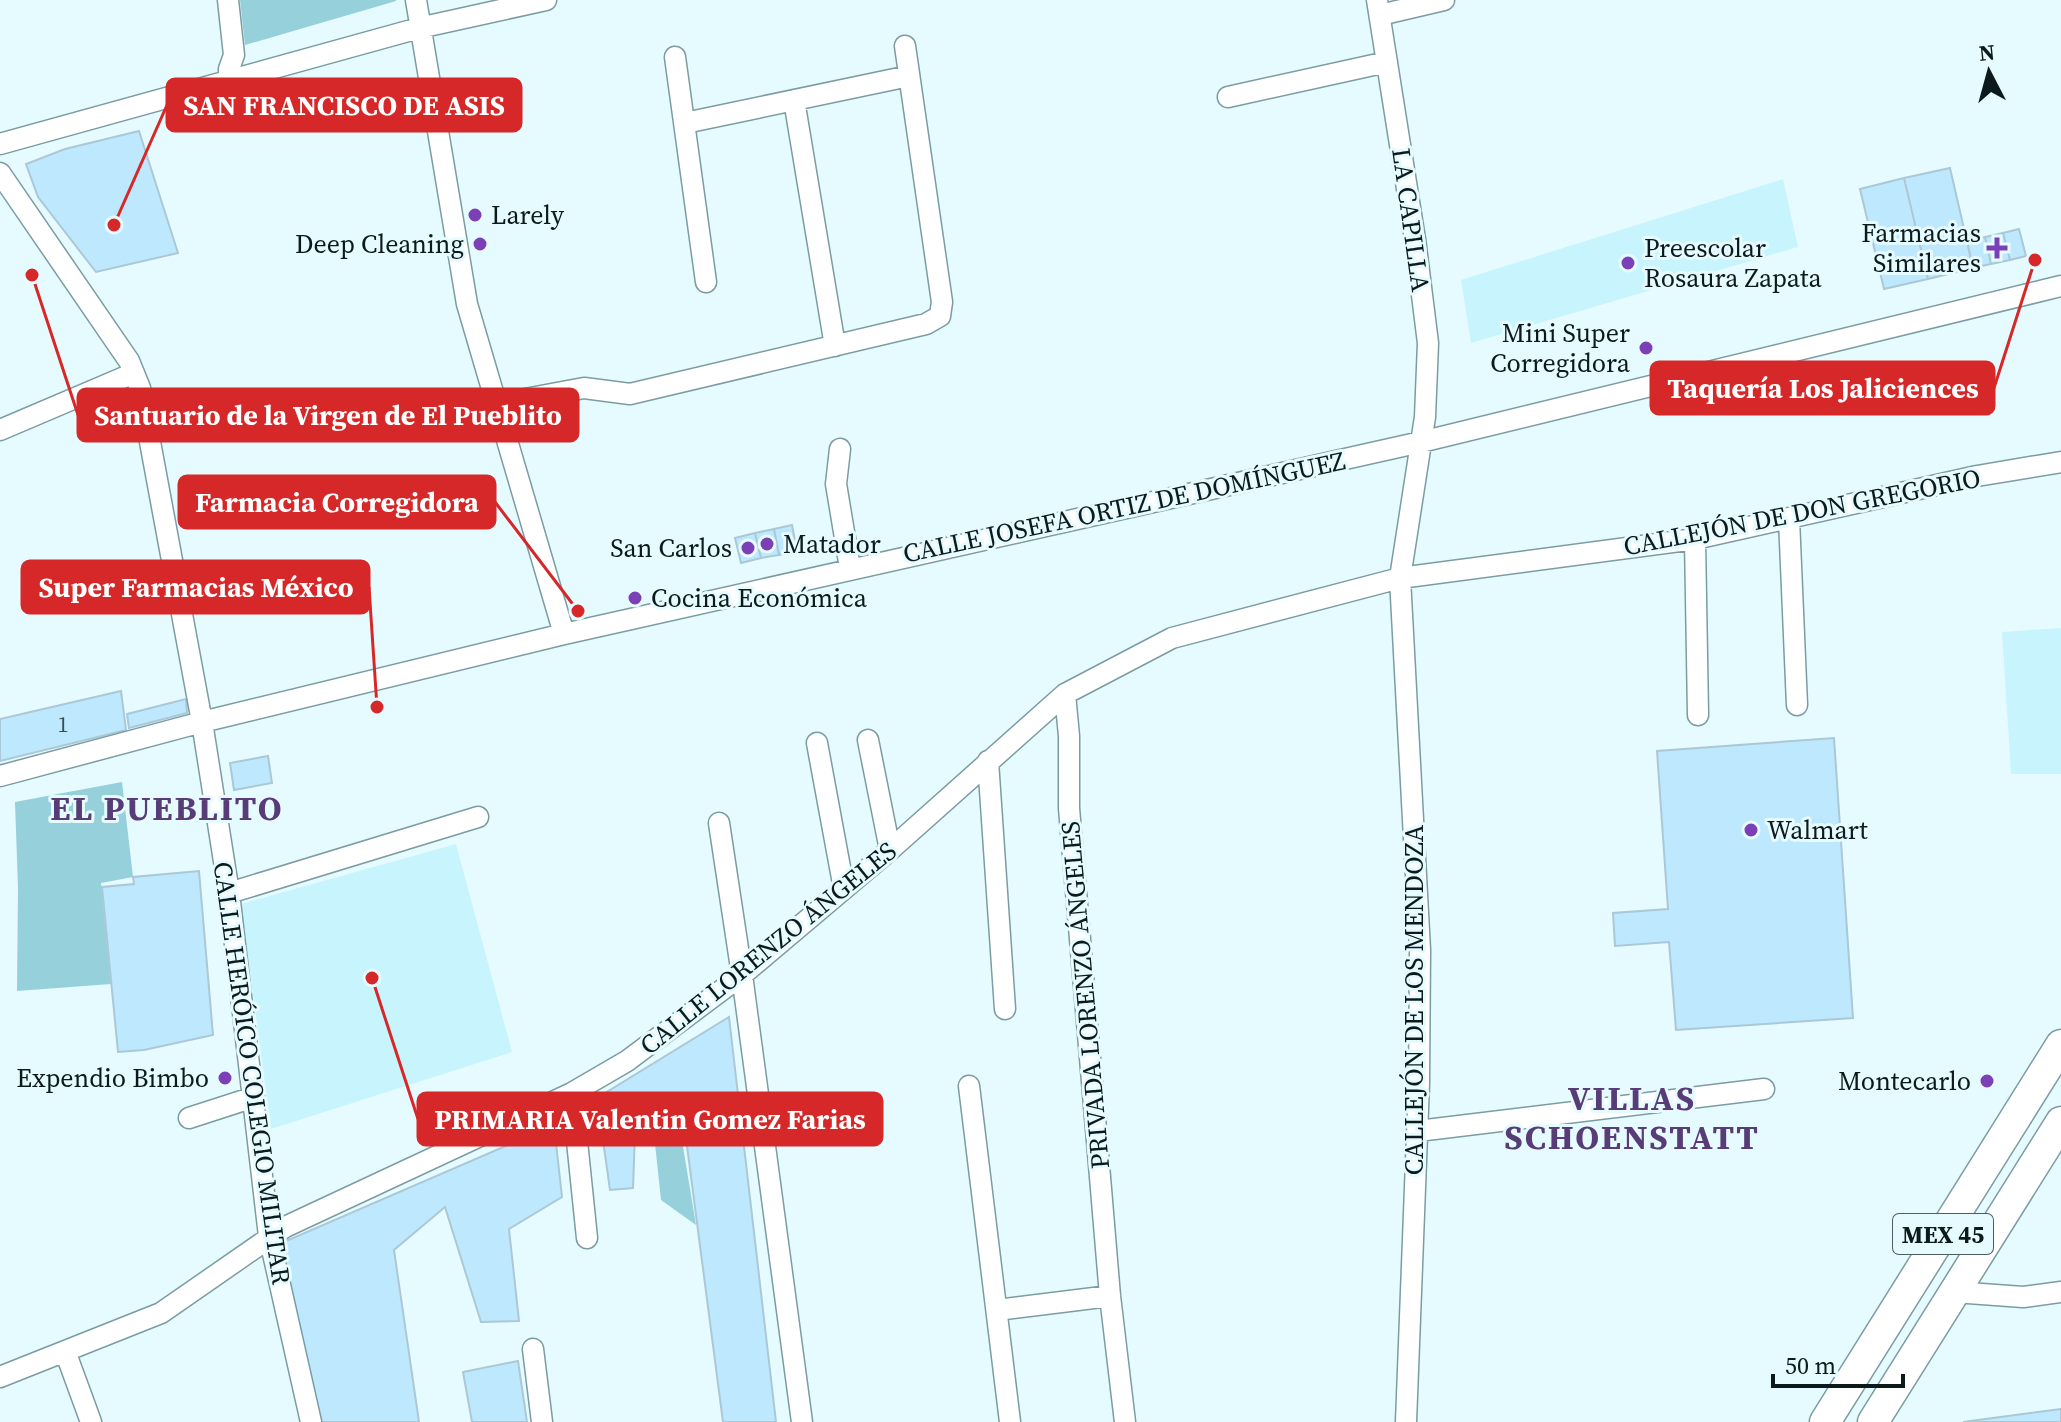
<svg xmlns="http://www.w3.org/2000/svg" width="2061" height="1422" viewBox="0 0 2061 1422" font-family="'Source Serif 4',serif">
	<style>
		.built { fill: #c8f5fd }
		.green { fill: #96d0db }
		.building { fill: #bee8fd; stroke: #abc8d6; stroke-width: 2 }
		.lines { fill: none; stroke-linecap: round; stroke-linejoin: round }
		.minor-casing { stroke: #7b9ca2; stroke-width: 23 }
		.highway-casing { stroke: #7b9ca2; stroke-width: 33 }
		.minor { stroke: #fff; stroke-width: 20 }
		.highway { stroke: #fff; stroke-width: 30 }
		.poi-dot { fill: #7c40b6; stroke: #e6fbff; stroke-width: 3 }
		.labels { text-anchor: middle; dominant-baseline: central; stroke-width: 6; stroke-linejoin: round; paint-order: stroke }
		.number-label { font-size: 22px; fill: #394e54 }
		.shield { fill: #e6fbff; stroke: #4e5e60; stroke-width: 2 }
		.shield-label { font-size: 24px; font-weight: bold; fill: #0d1a1c }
		.poi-label { font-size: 26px; fill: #0d1a1c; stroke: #e6fbff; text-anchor: end }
		.street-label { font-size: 26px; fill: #0d1a1c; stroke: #e6fbff }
		.district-label { font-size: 34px; font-weight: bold; letter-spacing: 2px; fill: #583c77; stroke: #e6fbff }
		.leader { fill: none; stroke: #d62828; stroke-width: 3 }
		.callout-dot { fill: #d62828; stroke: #e6fbff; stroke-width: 3 }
		.callout { fill: #d62828; stroke: #d62828; stroke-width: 3 }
		.callout-label { font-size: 28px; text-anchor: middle; font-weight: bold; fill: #fff }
	</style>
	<rect width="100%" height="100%" fill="#e6fbff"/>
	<path class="built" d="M1783 179 1798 247 1471 343 1461 280Z
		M2061 628V774H2011L2002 632Z
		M456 844 512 1052 271 1129 241 904Z"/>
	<path class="green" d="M240 0H396V1L245 45Z
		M122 782 133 877 101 883 111 984 17 991 18 888 15 802Z
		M676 1104 696 1225 661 1200 651 1106Z"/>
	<path class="building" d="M139 131 178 253 96 272 38 197 26 164 65 149Z
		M1950 168 1973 268 1928 279 1904 178Z
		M1904 178 1928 279 1884 289 1860 189Z
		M2019 229 2026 256 2010 260 2003 233Z
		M2003 233 2010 260 1991 264 1985 237Z
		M1985 237 1991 264 1973 268 1967 241Z
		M792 525 797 551 779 555 774 529Z
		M774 529 779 555 761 558 755 533Z
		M755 533 761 558 741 563 735 538Z
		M121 691 126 730 0 761V719Z
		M186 699 187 713 129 728 127 714Z
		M1834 738 1853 1018 1676 1030 1669 942 1615 946 1613 913 1668 909 1657 751Z
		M268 756 272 783 234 790 230 763Z
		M199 871 213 1035 144 1050 118 1052 102 887 134 884 133 877Z
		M729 1017 776 1422H723L681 1100 636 1106 633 1188 610 1190 597 1098Z
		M554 1125 562 1197 509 1229 519 1321 481 1322 445 1207 394 1250 419 1422H319L279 1244Z
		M518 1361 527 1422H472L463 1372Z
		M2061 1409V1422H1963Z"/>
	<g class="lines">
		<g class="minor-casing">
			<path id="minor" d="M228 0 234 55 229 69V80
				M416 0 467 304 564 634
				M1377 0 1415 239 1428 343 1425 417 1400 578 1420 950 1419 1083 1406 1422
				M1380 15 1444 0
				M675 57 706 282
				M1228 97 1387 62
				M794 100 835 346
				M685 123 909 76
				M0 144 419 28 546 0
				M0 173 129 361 140 388 202 722 229 893 269 1236 311 1422
				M498 404 584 388 630 394 926 324 940 316 942 302 905 46
				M0 430 134 373
				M840 449 836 484 850 568
				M1789 519 1797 705
				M1695 539 1698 715
				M1065 694 1069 736V808L1110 1296 1125 1422
				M868 740 890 850
				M817 743 844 889
				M988 761 1005 1009
				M0 776 202 722 564 634 1421 442 2061 286
				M719 823 742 975 802 1422
				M229 893 478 817
				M969 1086 1010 1422
				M572 1093 587 1238
				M189 1118 254 1097
				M1418 1131 1764 1089
				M1954 1292 2023 1297 2061 1292
				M997 1310 1110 1296
				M533 1349 542 1422
				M65 1351 91 1422
				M0 1377 161 1313 285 1227 572 1093 627 1061 742 975 890 850 1065 694 1172 638 1400 578 1695 539 1977 476 2061 462"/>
		</g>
		<g class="highway-casing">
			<path id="highway" d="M1825 1422 2061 1045
				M1873 1422 2061 1122"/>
		</g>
		<use href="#minor" class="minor"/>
		<use href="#highway" class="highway"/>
	</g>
	<g class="poi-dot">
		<circle cx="475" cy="215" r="8"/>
		<circle cx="480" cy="244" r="8"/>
		<path d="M1993 236h8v8h8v8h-8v8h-8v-8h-8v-8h8z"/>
		<circle cx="1628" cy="263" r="8"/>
		<circle cx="1646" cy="348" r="8"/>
		<circle cx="767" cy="544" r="8"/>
		<circle cx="748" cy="548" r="8"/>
		<circle cx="635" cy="598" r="8"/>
		<circle cx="1751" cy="830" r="8"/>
		<circle cx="225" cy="1078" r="8"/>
		<circle cx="1987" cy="1081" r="8"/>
	</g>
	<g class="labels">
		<g class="number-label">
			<text x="63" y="724">1</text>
		</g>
		<rect class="shield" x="1893" y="1214" width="100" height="40" rx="6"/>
		<g class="shield-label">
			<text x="1943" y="1234">MEX 45</text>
		</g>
		<g class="poi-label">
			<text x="491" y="215" text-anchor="start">Larely</text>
			<text x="1981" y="233">Farmacias<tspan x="1981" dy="30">Similares</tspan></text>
			<text x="464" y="244">Deep Cleaning</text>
			<text x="1644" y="248" text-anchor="start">Preescolar<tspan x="1644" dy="30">Rosaura Zapata</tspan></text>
			<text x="1630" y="333">Mini Super<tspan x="1630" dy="30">Corregidora</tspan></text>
			<text x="783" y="544" text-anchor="start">Matador</text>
			<text x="732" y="548">San Carlos</text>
			<text x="651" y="598" text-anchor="start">Cocina Económica</text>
			<text x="1767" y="830" text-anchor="start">Walmart</text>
			<text x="209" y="1078">Expendio Bimbo</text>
			<text x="1971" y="1081">Montecarlo</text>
		</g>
		<g class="street-label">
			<text transform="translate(1411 220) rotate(82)">LA CAPILLA</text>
			<text transform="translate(1124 507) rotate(-12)">CALLE JOSEFA ORTIZ DE DOMÍNGUEZ</text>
			<text transform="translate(1802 512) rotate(-11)">CALLEJÓN DE DON GREGORIO</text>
			<text transform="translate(768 948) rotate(-39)">CALLE LORENZO ÁNGELES</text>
			<text transform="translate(1085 995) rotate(-95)">PRIVADA LORENZO ÁNGELES</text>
			<text transform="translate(1414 1000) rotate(-90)">CALLEJÓN DE LOS MENDOZA</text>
			<text transform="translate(252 1073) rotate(82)">CALLE HERÓICO COLEGIO MILITAR</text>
		</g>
		<g class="district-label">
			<text x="167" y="808">EL PUEBLITO</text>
			<text x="1632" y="1098">VILLAS<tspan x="1632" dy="39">SCHOENSTATT</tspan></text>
		</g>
	</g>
	<path class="leader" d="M114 225L167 105M2035 260L1994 388M32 275L78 415M578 611L495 502M377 707L369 587M372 978L418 1119"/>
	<g class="callout-dot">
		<circle cx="114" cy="225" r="8"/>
		<circle cx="2035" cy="260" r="8"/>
		<circle cx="32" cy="275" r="8"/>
		<circle cx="578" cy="611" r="8"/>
		<circle cx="377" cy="707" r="8"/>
		<circle cx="372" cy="978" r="8"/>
	</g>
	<g class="callout">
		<rect x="167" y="79" width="354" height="52" rx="8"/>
		<rect x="1651" y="362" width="343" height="52" rx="8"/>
		<rect x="78" y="389" width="500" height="52" rx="8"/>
		<rect x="179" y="476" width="316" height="52" rx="8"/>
		<rect x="22" y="561" width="347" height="52" rx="8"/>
		<rect x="418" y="1093" width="464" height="52" rx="8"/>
	</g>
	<g class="callout-label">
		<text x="344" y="115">SAN FRANCISCO DE ASIS</text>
		<text x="1823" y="398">Taquería Los Jaliciences</text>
		<text x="328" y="425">Santuario de la Virgen de El Pueblito</text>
		<text x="337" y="512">Farmacia Corregidora</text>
		<text x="196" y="597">Super Farmacias México</text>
		<text x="650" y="1129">PRIMARIA Valentin Gomez Farias</text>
	</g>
	<g transform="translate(1989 72) rotate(354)" stroke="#e6fbff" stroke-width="6" paint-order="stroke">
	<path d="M0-6L14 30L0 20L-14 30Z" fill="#0d1a1c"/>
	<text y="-12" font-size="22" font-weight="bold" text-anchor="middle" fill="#0d1a1c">N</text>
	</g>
	<path d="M1773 1374v12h130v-12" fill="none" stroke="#0d1a1c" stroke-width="4"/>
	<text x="1785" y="1374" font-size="24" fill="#0d1a1c" stroke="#e6fbff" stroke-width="6" paint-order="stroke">50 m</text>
</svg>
